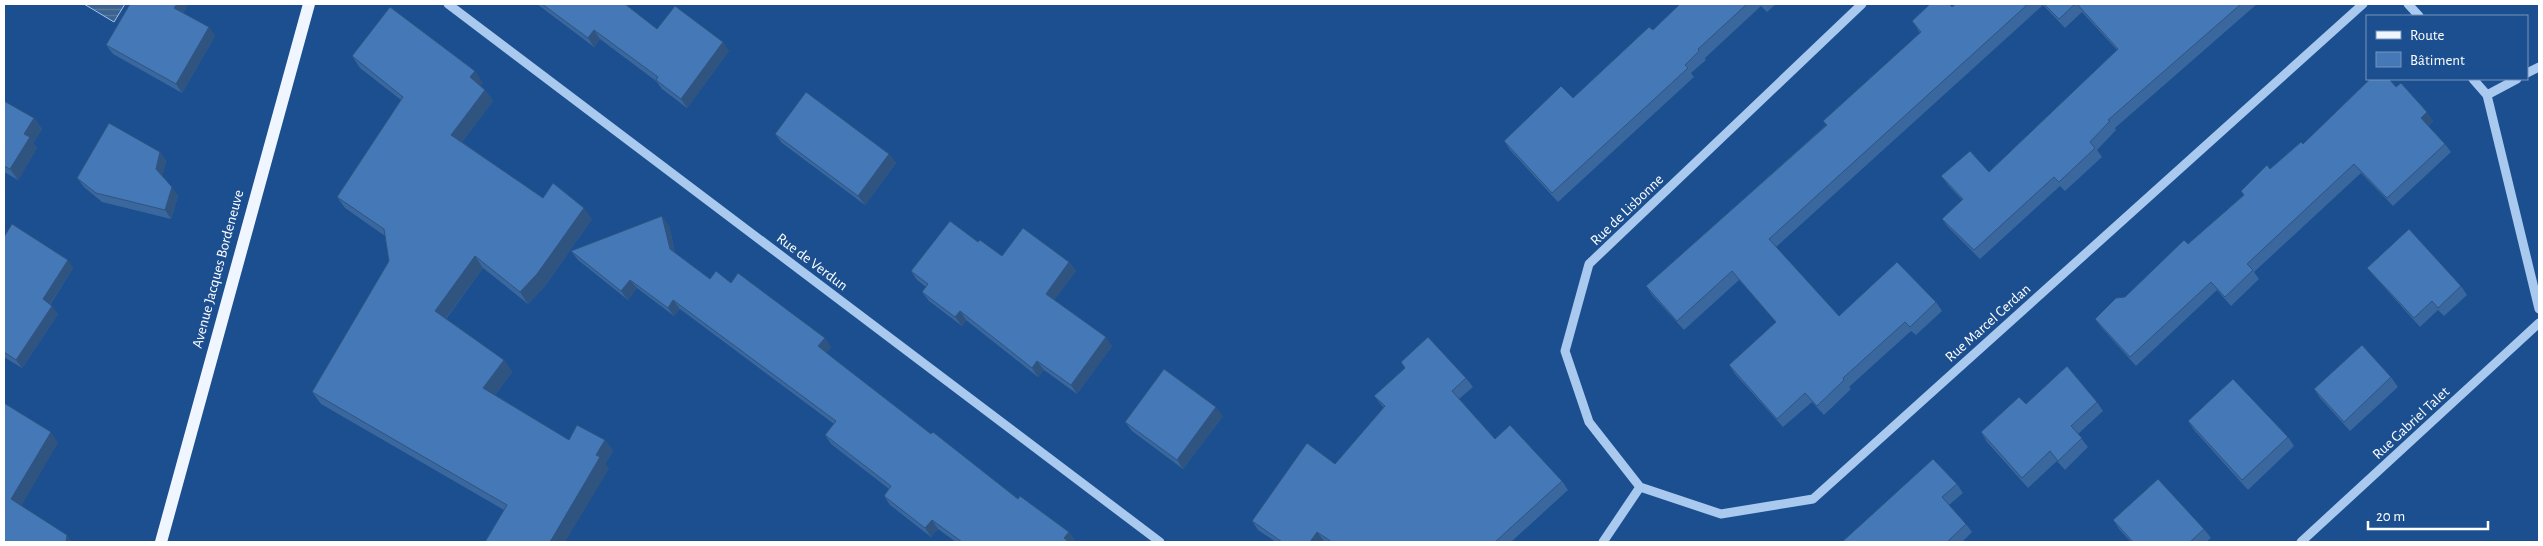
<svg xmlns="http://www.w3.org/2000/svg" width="2543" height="546" viewBox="0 0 2543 546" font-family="'Alegreya Sans',sans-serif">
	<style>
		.water { fill: url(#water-rules); stroke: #9cc4f0 }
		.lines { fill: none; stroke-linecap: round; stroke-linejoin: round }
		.minor { stroke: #a9c9ee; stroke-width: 9 }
		.major { stroke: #f0f6ff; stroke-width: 12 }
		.wall { fill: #3a679d }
		.shaded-wall { fill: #305480 }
		.building { fill: #4478b7; stroke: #305480 }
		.labels { text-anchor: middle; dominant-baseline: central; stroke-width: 5; stroke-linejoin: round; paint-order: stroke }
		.street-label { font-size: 15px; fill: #fff; stroke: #1b4f8f }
	</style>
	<defs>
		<pattern id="water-rules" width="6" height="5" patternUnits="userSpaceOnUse" patternTransform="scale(1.25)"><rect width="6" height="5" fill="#3c6290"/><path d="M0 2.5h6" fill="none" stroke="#597aa1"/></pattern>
	</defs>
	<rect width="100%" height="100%" fill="#1b4f8f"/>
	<path class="water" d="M84 4H125L114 22Z"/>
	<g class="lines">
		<path class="minor" d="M448 4 1160 542
			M2408 4 2419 16
			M2527 73 2539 67
			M2473 79 2487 95 2539 309
			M2487 95 2517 79
			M1640 487 1589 422 1565 351 1589 264 1862 4
			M1603 542 1640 487 1721 514 1813 499 2363 4
			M2301 542 2539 323"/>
		<path class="major" d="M161 542 309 4"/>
	</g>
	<path class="wall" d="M130 4H188L183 13 215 36 182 93 113 54 106 45Z
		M537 4H625L657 29 729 51 687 108 662 89 656 81 600 39 594 47Z
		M1680 4H1776L1767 12 1761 6 1705 58 1706 60 1691 73 1694 77 1558 202 1510 150 1504 141 1573 98 1653 30Z
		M1956 4H2257L2115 128 2116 130 2097 150 2102 157 2065 191 2060 186 1980 259 1948 227 1942 219 1962 200 1948 185 1941 176 1989 172 2117 50 2082 12 2065 28 2043 5 1776 247 1839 316 1936 302 1942 311 1916 335 1911 331 1849 387 1851 389 1824 415 1812 402 1783 427 1735 374 1729 365 1776 322 1739 280 1684 330 1652 295 1646 286 1826 125 1823 121 1920 33 1912 21 1952 7Z
		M352 56 483 83 480 86 485 90 493 101 462 142 543 198 592 219 545 286 528 304 483 268 446 319 504 360 512 372 495 395 569 440H605L613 451 605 464 609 469 504 510 321 404 312 392 389 261 385 236 345 208 337 197 401 100 360 68Z
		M2396 87 2433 121 2428 126 2445 144 2451 152 2393 206 2361 173 2254 272 2259 279 2231 306 2217 290 2136 366 2101 327 2095 319 2125 297 2188 244 2244 196 2241 191 2303 144Z
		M4 101 34 118 42 129 33 143 37 148 18 180 4 172Z
		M775 134 889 154 896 163 865 205 782 143Z
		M160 152 166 161 162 176 178 196 171 219 102 202 84 187 77 178Z
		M669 225 675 253 710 279 731 283 831 347 826 353 931 434 1018 499 1069 532 1075 541V542H956L938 529 931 537 890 505 884 496 889 489 831 444 825 435 834 424 680 309 674 316 637 288 628 300 578 260 571 251Z
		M4 237 73 268 50 305 58 314 22 368 4 357Z
		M978 242 1002 256 1069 262 1076 271 1054 300 1112 346 1077 394 1044 370 1038 377 966 320 962 326 929 301 922 292 926 287 917 280 911 271Z
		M2367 268 2461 286 2467 295 2444 316 2438 310 2420 327 2374 276Z
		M2391 377 2398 387 2350 431 2320 398 2314 389Z
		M1466 378 1473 387 1459 399 1495 439 1562 481 1568 490 1511 542H1326L1324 541 1323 542H1276L1258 530 1252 521 1335 464 1384 408 1374 396Z
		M2097 402 2103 411 2078 434 2088 447 2065 470 2057 461 2028 488 1987 442 1981 432 2026 404Z
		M1223 416 1183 469 1132 431 1125 422Z
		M2188 421 2288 437 2294 446 2248 490 2194 430Z
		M1957 484 1963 493 1949 505 1966 524 1972 532 1962 542H1842Z
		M2113 520 2204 529 2211 538 2206 542H2131L2119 529Z"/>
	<path class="shaded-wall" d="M177 4H188L180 17 174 8Z
		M209 27 215 36 182 93 176 84Z
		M594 30 600 39 594 47 588 38Z
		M723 42 729 51 687 108 681 99Z
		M475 71 483 83 478 89 470 77Z
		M485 90 493 101 459 146 451 135Z
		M2427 112 2433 121 2427 127 2421 118Z
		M34 118 42 129 33 143 37 148 18 180 10 169 24 134Z
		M160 152 166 161 162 178 156 169Z
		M889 154 896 163 865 205 858 196Z
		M172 187 178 196 171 219 165 210Z
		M584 208 592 219 545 286 528 304 520 292Z
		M662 216 669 225 676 258 670 249Z
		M475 256 483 268 443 322 435 311Z
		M68 260 73 268 48 307 43 299Z
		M1069 262 1076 271 1052 303 1046 294Z
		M630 280 637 288 628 300 621 291Z
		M673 300 680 309 674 316 668 308Z
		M52 306 58 314 22 368 16 360Z
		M960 311 966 320 962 326 955 317Z
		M1106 337 1112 346 1077 394 1071 385Z
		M825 338 831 347 825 355 818 346Z
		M504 360 512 372 492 399 483 388Z
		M1037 361 1044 370 1038 377 1032 368Z
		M1216 407 1223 416 1183 469 1177 460Z
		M51 432 58 443 19 510 11 499Z
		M605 440 613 451 605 464 609 469 565 542H550L596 455Z
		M932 520 938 529 931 537 925 528Z
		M1069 532 1075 541V542H1067L1064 538Z
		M1317 532 1324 541 1323 542H1310Z
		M67 535 72 542H66Z"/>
	<path class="building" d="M130 4H177L174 8 209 27 176 84 106 45Z
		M542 4H625L657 29 675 6 723 42 681 99 656 80 658 77 594 30 588 38Z
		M1680 4H1747L1698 49 1699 51 1685 65 1688 68 1552 193 1504 141 1561 86 1573 98 1649 27 1653 30Z
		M1930 4H1949L1952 7 1956 4H2028L1769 239 1839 316 1897 262 1936 302 1910 327 1905 322 1843 378 1844 380 1817 406 1805 393 1777 419 1729 365 1776 322 1732 271 1677 321 1646 286 1827 125 1823 121 1921 32 1912 21Z
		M2044 4H2075L2059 19Z
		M2077 4H2241L2108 120 2110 121 2090 142 2095 148 2059 182 2054 177 1974 250 1942 219 1963 199 1941 176 1970 151 1989 172 2118 49Z
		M390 7 475 71 470 77 485 90 451 135 543 198 553 183 584 208 537 274 520 292 475 256 435 311 504 360 483 388 569 440 577 425 605 440 596 455 600 457 550 542H485L507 505 312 392 389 261 384 229 337 197 403 97 352 56Z
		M2370 79H2389L2396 87 2401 83 2427 112 2421 118 2445 144 2387 198 2354 164 2247 264 2253 270 2225 297 2211 282 2130 357 2095 319 2116 298 2125 297 2184 240 2188 244 2244 195 2241 191 2267 165 2270 169 2301 142 2303 144Z
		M806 92 889 154 858 196 775 134Z
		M4 101 34 118 24 134 30 137 10 169 4 166Z
		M109 123 160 152 156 169 172 187 165 210 96 193 77 178Z
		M662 216 670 249 710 279 716 271 731 283 738 273 825 338 818 346 833 358 931 434 933 432 1018 499 1020 496 1069 532 1064 538 1069 542H962L932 520 925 528 884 496 891 486 825 435 836 421 673 300 668 308 630 280 621 291 571 251Z
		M950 221 978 242 980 240 1002 256 1023 228 1069 262 1046 294 1106 337 1071 385 1037 361 1032 368 960 311 955 317 922 292 928 284 911 271Z
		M12 224 68 260 43 299 52 306 16 360 4 352V237Z
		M2409 229 2461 286 2438 308 2432 301 2414 318 2367 268Z
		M1428 337 1466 378 1452 391 1495 439 1510 425 1562 481 1495 542H1332L1317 532 1310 542H1282L1252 521 1307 443 1335 464 1385 406 1374 396 1405 368 1401 362Z
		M2362 345 2391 377 2344 422 2314 389Z
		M2067 366 2097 402 2071 426 2082 438 2058 461 2050 451 2022 478 1981 432 2019 397 2026 404Z
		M1164 369 1216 407 1177 460 1125 422Z
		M2233 379 2288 437 2242 480 2188 421Z
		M4 403 51 432 11 499 67 535 66 542H4Z
		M1933 459 1957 484 1942 497 1966 524 1947 542H1842Z
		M2158 479 2204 529 2190 542H2133L2113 520Z"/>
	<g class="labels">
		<g class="street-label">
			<text transform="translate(1627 210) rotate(-44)">Rue de Lisbonne</text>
			<text transform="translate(812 262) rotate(37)">Rue de Verdun</text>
			<text transform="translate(218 269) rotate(-75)">Avenue Jacques Bordeneuve</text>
			<text transform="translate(1988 323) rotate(-42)">Rue Marcel Cerdan</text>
			<text transform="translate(2411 423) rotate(-43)">Rue Gabriel Talet</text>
		</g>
	</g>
	<rect width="2543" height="546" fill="none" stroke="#ffffff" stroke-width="10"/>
	<rect x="2366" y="15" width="162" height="65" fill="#1b4f8f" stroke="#7695bc"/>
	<rect x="2376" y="31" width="25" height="8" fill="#f0f6ff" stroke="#7695bc"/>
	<text x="2410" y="40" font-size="15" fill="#ffffff">Route</text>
	<rect x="2376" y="52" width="25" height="15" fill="#4478b7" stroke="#7695bc"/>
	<text x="2410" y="65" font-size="15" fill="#ffffff">Bâtiment</text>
	<path d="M2368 521v8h120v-8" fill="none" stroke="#ffffff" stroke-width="2.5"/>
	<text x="2376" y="521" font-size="15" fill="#ffffff" stroke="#1b4f8f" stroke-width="4" paint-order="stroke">20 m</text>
</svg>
